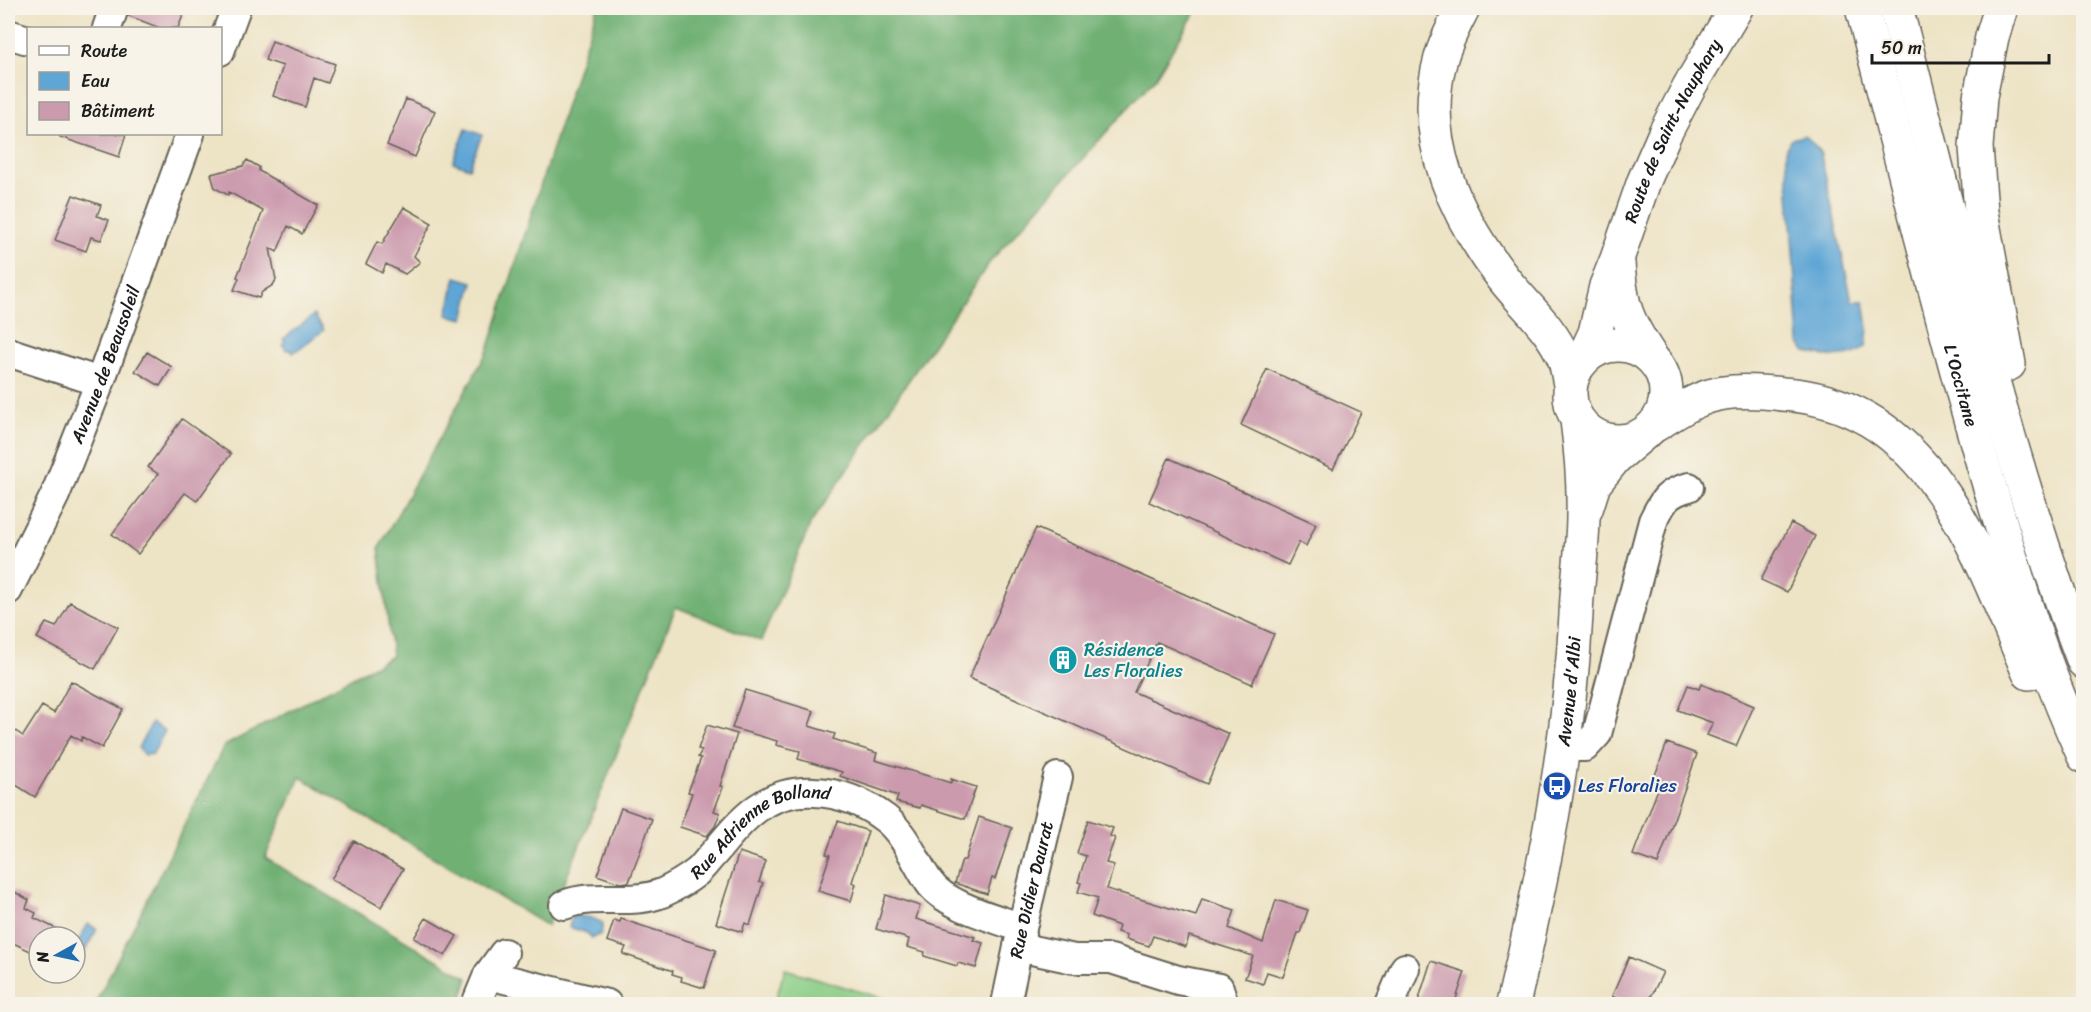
<svg xmlns="http://www.w3.org/2000/svg" width="2091" height="1012" viewBox="0 0 2091 1012" font-family="Sriracha,sans-serif">
	<style>
		.green { fill: #8acd86; stroke: #537451; stroke-width: 1.5 }
		.forest { fill: #6fb073; stroke: #466648; stroke-width: 1.5 }
		.water { fill: #5fa6d5; stroke: #3e6178; stroke-width: 1.5 }
		.building { fill: #cb9aad }
		.lines { fill: none; stroke-linecap: round; stroke-linejoin: round }
		.street-casing { stroke: #656257; stroke-width: 32 }
		.primary-casing { stroke: #656257; stroke-width: 36 }
		.highway-casing { stroke: #656257; stroke-width: 36 }
		.street { stroke: #fff; stroke-width: 28 }
		.primary { stroke: #fff; stroke-width: 33 }
		.highway { stroke: #fff; stroke-width: 33 }
		.labels { text-anchor: middle; dominant-baseline: central; stroke-width: 4.5; stroke-linejoin: round; paint-order: stroke }
		.street-label { font-size: 18px; fill: #1c1c1c; stroke: #f7f3e8 }
		.culture-label { font-size: 18px; fill: #0d838f; stroke: #f7f3e8; text-anchor: start }
		.transit-label { font-size: 18px; fill: #164399; stroke: #f7f3e8; text-anchor: start }
	</style>
	<rect width="100%" height="100%" fill="#f7f3e8"/>
	<filter id="ink" filterUnits="userSpaceOnUse"><feTurbulence type="fractalNoise" baseFrequency=".0167" numOctaves="2"/><feDisplacementMap in="SourceGraphic" scale="12" xChannelSelector="R" yChannelSelector="G"/><feConvolveMatrix kernelMatrix="1 2 1 2 8 2 1 2 1" color-interpolation-filters="sRGB"/></filter>
	<filter id="wash" filterUnits="userSpaceOnUse"><feTurbulence type="fractalNoise" baseFrequency=".008" numOctaves="4" result="noise"/><feDisplacementMap in="SourceGraphic" scale="24" xChannelSelector="R" yChannelSelector="G"/><feGaussianBlur stdDeviation="1.35" result="paint"/><feColorMatrix in="noise" values="0 0 0 0 0 0 0 0 0 0 0 0 0 0 0 0 0 1.4 0 .05"/><feComposite in="paint" operator="in"/></filter>
	<g filter="url(#wash)">
		<rect width="100%" height="100%" fill="#ede3c5"/>
		<path class="green" d="M785 969 892 1001 891 1004H774Z"/>
		<path class="forest" d="M597 8H1198L1155 78 989 263 811 523 761 641 676 607 547 926 300 777 265 858 468 978 460 1004H95L224 746 392 656 379 548 488 350Z"/>
		<path class="water" d="M466 129 482 135 469 168 453 162Z
			M1805 135 1820 151 1852 301H1864L1868 328 1866 347C1849 361 1825 357 1806 352L1799 343 1786 148 1792 139Z
			M456 277 473 282 464 319 447 315Z
			M314 315 324 330 293 353 291 350H286L283 345 285 341 283 339Z
			M152 723 165 731 152 755 149 754 145 756 138 748Z
			M579 916 592 918 603 923 601 934 592 938 587 933 569 927 572 917Z
			M88 924 97 929 75 969V947Z"/>
		<g id="blocks">
			<path class="building" d="M130 8H186L178 28H160L129 16Z
				M272 41 335 64 328 83 314 78 305 107 273 96 283 66 265 60Z
				M406 99 435 111 415 157 387 145Z
				M60 134H126L119 157 60 137Z
				M247 160 259 167V171L318 205 302 234 288 226 277 252 270 248 276 280 273 285 262 292 259 298 234 290 239 278 237 277 263 211 229 192 228 195 215 188 211 174 243 166Z
				M73 195 101 205 97 216 109 220 101 240 91 237 86 251 55 240Z
				M404 207 432 223 414 256 420 262 405 274 386 264 382 273 366 264 377 242 382 244Z
				M147 352 172 367 160 386 135 371Z
				M1267 369 1361 412 1333 469 1241 425Z
				M182 419 231 454 197 501 185 493 138 554 112 534 158 474 148 467Z
				M1169 458 1316 524 1306 546 1299 542 1288 565 1149 502Z
				M1791 523 1815 536 1787 592 1761 580Z
				M1036 528 1274 634 1252 684 1157 642 1134 692 1229 734 1207 784 969 678Z
				M70 602 118 627 95 669 37 638 46 623 56 627Z
				M71 681 123 709 102 748 82 737 81 741 71 735 35 797 8 780V726L23 736 42 706 54 713Z
				M1701 684 1754 706 1736 746 1707 735 1713 723 1678 710 1688 685 1699 689Z
				M745 690 814 711 809 726 835 734 833 739 877 753 875 760 951 783V779L976 787 965 819 921 805 920 808 896 802 898 796 840 776 842 772 798 759 800 751 776 745 777 741 732 728Z
				M707 725 737 734 720 786 723 787 714 811 720 813 715 826 707 836 680 827 692 793 688 792 701 758 698 757 702 750 698 749Z
				M1667 743 1697 754 1658 864 1633 855 1658 789 1651 786Z
				M621 808 652 819 629 882 620 883 597 875Z
				M979 817 1012 828 995 879 992 878 987 894 955 883 962 860H965Z
				M1088 820 1113 828 1110 836 1115 838 1106 863 1114 865 1107 889 1196 916 1202 899 1235 910 1229 928 1263 943 1276 900 1308 910 1300 933H1298L1283 977 1267 972 1263 984 1245 978 1253 956 1189 936 1186 947 1153 936 1149 946 1126 939 1127 935 1117 932 1119 926 1092 916 1098 898 1078 892 1081 883 1078 882 1086 856 1077 853Z
				M838 821 868 831 852 882 856 884 851 901 818 891 830 855 826 854Z
				M354 841 403 869 381 907 331 879Z
				M739 852 766 861 759 882 763 883 750 925 745 923 742 932 716 923Z
				M13 891 29 900 26 908 36 913 34 918 73 937H39V955L11 942 8 949V900Z
				M886 895 920 906 916 919 975 937 973 940 983 943 976 968 958 963 957 966 924 956 925 952 907 947 909 939 876 929Z
				M426 918 457 936 445 956 414 938Z
				M621 919 716 950 704 988 681 981 682 977 672 974 673 971 623 954 626 947 607 941 614 920 620 922Z
				M1629 957 1663 972 1647 1005H1630L1612 996Z
				M1431 961 1465 972 1454 1005H1417Z"/>
		</g>
	</g>
	<g filter="url(#ink)">
		<use href="#blocks" fill-opacity="0" stroke="#656257" stroke-width="1.5"/>
		<g class="lines">
			<g class="street-casing">
				<g id="street">
					<path d="M107 28 114 8"/>
					<path d="M8 34 28 40"/>
					<path d="M220 51 236 8"/>
					<path d="M8 352 100 382"/>
					<path id="s1" d="M8 590 55 495 100 382 190 134"/>
					<path d="M1565 747H1585L1597 734 1653 521C1663 501 1666 493 1689 487"/>
					<path id="s2" d="M564 905C595 892 629 906 662 893 673 888 687 880 697 872 703 867 709 858 715 852 743 818 767 789 815 792 841 793 865 803 886 819 906 835 915 862 929 882 945 906 995 918 1022 928"/>
					<path d="M1018 947 1074 959H1111L1178 980 1219 988 1224 1004"/>
					<path d="M488 975 504 953"/>
					<path d="M476 1004 488 975 607 1004"/>
					<path id="s3" d="M1006 1004 1022 928 1058 777"/>
					<path d="M1390 1004 1405 968"/>
				</g>
			</g>
			<g class="primary-casing">
				<g id="primary">
					<path d="M1618 263C1621 307 1627 321 1651 357"/>
					<circle cx="1618" cy="393" r="48"/>
					<path id="s4" d="M1583 359 1595 333 1606 286 1617 259 1644 181 1665 133 1689 87 1736 8"/>
					<path d="M1586 509 1594 484 1615 458 1641 436"/>
					<path id="s5" d="M1513 1004C1543 876 1569 747 1576 615 1577 582 1583 548 1583 515 1584 483 1581 451 1577 420"/>
				</g>
			</g>
			<g class="highway-casing">
				<g id="highway">
					<path d="M1463 8C1455 24 1446 40 1441 58 1418 139 1455 215 1503 278 1524 305 1550 326 1564 358 1567 366 1568 376 1570 384"/>
					<path id="s6" d="M1862 8C1902 160 1939 313 1983 464 2012 563 2041 663 2084 756"/>
					<path d="M1896 8C1953 227 2003 450 2084 662"/>
					<path d="M2001 8 1992 37 1980 97 1976 147 1981 212 2009 364"/>
					<path d="M1655 425C1677 412 1698 396 1724 393 1743 390 1765 392 1783 394 1933 404 1979 557 2029 673"/>
				</g>
			</g>
			<use href="#street" class="street"/>
			<use href="#primary" class="primary"/>
			<use href="#highway" class="highway"/>
		</g>
	</g>
	<defs>
		<g id="building-disc" transform="scale(1.5)"><circle r="9.5" fill="#0f9aa8" stroke="#f7f3e8"/><path d="M-4-6H4V6H1V3H-1V6H-4ZM-2.5-4.3h1.7v1.8h-1.7ZM.8-4.3h1.7v1.8H.8ZM-2.5-1h1.7V.8h-1.7ZM.8-1h1.7V.8H.8Z" fill="#fff"/></g>
		<g id="bus-disc" transform="scale(1.5)"><circle r="9.5" fill="#1a4fb4" stroke="#f7f3e8"/><path d="M-5-6H5V4H4V6H2V4H-2V6H-4V4H-5ZM-3.5-4V0h7V-4ZM-3.5 1.2v1.5H-2V1.2ZM2 1.2v1.5H3.5V1.2Z" fill="#fff"/></g>
	</defs>
	<g fill-rule="evenodd">
		<use href="#building-disc" x="1063" y="660"/>
		<use href="#bus-disc" x="1557" y="786"/>
	</g>
	<g class="labels">
		<g class="street-label">
			<text stroke="none"><textPath href="#s4" startOffset="246">Route de Saint-Nauphary</textPath></text>
			<text stroke="none"><textPath href="#s1" startOffset="246">Avenue de Beausoleil</textPath></text>
			<text stroke="none"><textPath href="#s6" startOffset="390">L'Occitane</textPath></text>
			<text stroke="none"><textPath href="#s5" startOffset="318">Avenue d'Albi</textPath></text>
			<text stroke="none"><textPath href="#s2" startOffset="220">Rue Adrienne Bolland</textPath></text>
			<text stroke="none"><textPath href="#s3" startOffset="117">Rue Didier Daurat</textPath></text>
		</g>
		<g class="culture-label">
			<text x="1084" y="650">Résidence<tspan x="1084" dy="21">Les Floralies</tspan></text>
		</g>
		<g class="transit-label">
			<text x="1578" y="786">Les Floralies</text>
		</g>
	</g>
	<rect width="2091" height="1012" fill="none" stroke="#f7f3e8" stroke-width="30"/>
	<rect x="27" y="27" width="195" height="108" fill="#f7f3e8" stroke="#9f9d96" stroke-width="1.5"/>
	<rect x="39" y="46" width="30" height="9" fill="#ffffff" stroke="#9f9d96" stroke-width="1.5"/>
	<text x="81" y="57" font-size="18" fill="#1c1c1c">Route</text>
	<rect x="39" y="72" width="30" height="18" fill="#5fa6d5" stroke="#9f9d96" stroke-width="1.5"/>
	<text x="81" y="87" font-size="18" fill="#1c1c1c">Eau</text>
	<rect x="39" y="102" width="30" height="18" fill="#cb9aad" stroke="#9f9d96" stroke-width="1.5"/>
	<text x="81" y="117" font-size="18" fill="#1c1c1c">Bâtiment</text>
	<g transform="translate(57 955) rotate(262)"><circle r="28" fill="#f7f3e8" stroke="#9f9d96" stroke-width="1.5"/>
	<path d="M0-4.5L10 22L0 15L-10 22Z" fill="#1f6fb2"/>
	<text y="-9" font-size="16" font-weight="bold" text-anchor="middle" fill="#1c1c1c">N</text>
	</g>
	<path d="M1872 54v9h177v-9" fill="none" stroke="#1c1c1c" stroke-width="3"/>
	<text x="1881" y="54" font-size="18" fill="#1c1c1c" stroke="#f7f3e8" stroke-width="4.5" paint-order="stroke">50 m</text>
</svg>
